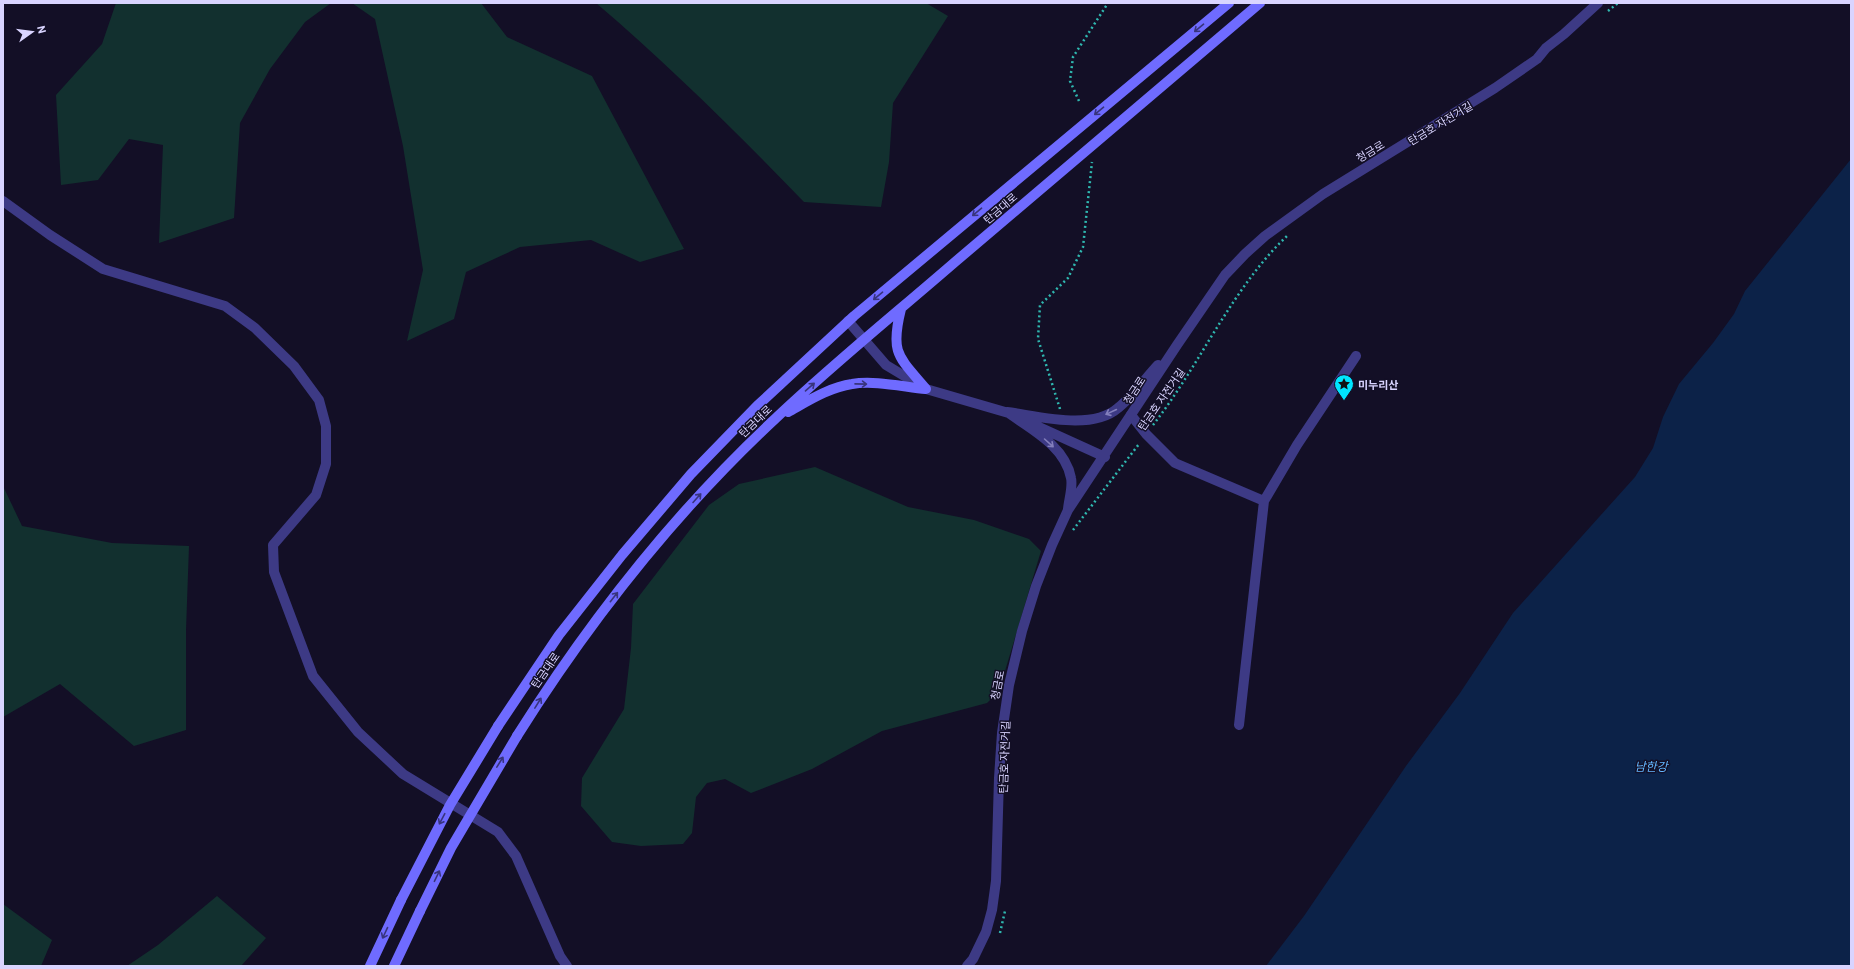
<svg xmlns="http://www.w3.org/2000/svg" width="1854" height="969" viewBox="0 0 1854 969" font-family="Barlow,'Noto Sans KR',sans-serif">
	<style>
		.green { fill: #12302f }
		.water { fill: #0c2248 }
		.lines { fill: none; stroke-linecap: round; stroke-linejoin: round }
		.path { stroke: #2fb8b0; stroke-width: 2.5; stroke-dasharray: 2 3; stroke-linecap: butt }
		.minor { stroke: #3d3a85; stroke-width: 10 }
		.tertiary { stroke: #3d3a85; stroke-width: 10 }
		.secondary { stroke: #6f6bff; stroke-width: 10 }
		.secondary-bridge { stroke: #6f6bff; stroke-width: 10 }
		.oneway { stroke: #38347d }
		.oneway2 { stroke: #837fbc }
		.labels { text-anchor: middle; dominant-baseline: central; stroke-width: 3; stroke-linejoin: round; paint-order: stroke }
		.street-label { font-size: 11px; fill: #d9d4ff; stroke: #130f26 }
		.poi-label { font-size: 11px; font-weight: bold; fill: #d9d4ff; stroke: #130f26; text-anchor: start }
		.water-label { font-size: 12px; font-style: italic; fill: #62b6ff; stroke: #130f26 }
	</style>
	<rect width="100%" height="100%" fill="#130f26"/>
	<path class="green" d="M116 3H331L305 22 270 69 240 123 234 218 159 243 163 145 129 139 98 180 61 185 56 95 102 44Z
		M352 3H481L507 37 592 76 684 249 640 262 591 240 520 247 466 272 454 319 407 341 423 270 403 146 375 19Z
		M596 3H926L948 16 893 103 889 162 881 207 804 202C737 133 669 65 596 3Z
		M815 467 908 507 974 520 1029 539 1041 551 999 691 987 703 882 731 812 769 751 793 725 779 707 783 696 797 692 833 683 844 641 846 612 842 581 806 582 778 624 709 631 648 633 604 709 505 739 484Z
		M3 486 22 526 112 543 189 546 186 630V730L134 746 60 684 3 717Z
		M217 896 266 938 241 966H127L158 945Z
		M3 904 52 940 41 966H3Z"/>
	<path class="water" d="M1851 159V966H1266L1304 916 1406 766 1460 693 1513 613 1635 477 1653 448 1663 417 1679 384 1713 343 1734 314 1745 291Z"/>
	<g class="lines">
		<path class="path" d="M1608 11 1618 3
			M1079 101 1070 81 1073 57 1108 3
			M1060 409 1038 339 1040 305 1068 278 1083 247 1092 162
			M1153 425C1200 365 1232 288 1287 236
			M1073 530 1139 444
			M1000 933 1005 911"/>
		<path class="minor" d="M3 201 50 235 103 269 225 306 255 328 294 366 319 400 326 426V464L316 495 273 545 274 572 313 676 358 732 403 774 498 832 516 856 560 956 567 966
			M1131 415 1146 434 1175 463 1264 501 1297 445 1356 356
			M1239 725 1264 501"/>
		<path class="tertiary" d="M848 321 886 365 926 389 1012 414
			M1028 422 1105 457
			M1068 509C1069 499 1073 487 1071 478 1065 446 1031 429 1007 412 1038 416 1092 431 1118 408 1133 396 1145 379 1158 365
			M967 966 973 959 986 932 992 910 996 881 999 778 1002 733 1009 685 1022 631 1036 586 1052 545 1068 510 1177 345 1225 275 1245 254 1265 236 1323 194 1495 88 1537 59 1546 48 1564 34 1598 3"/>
		<path class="secondary" d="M788 412C808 401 830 387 852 384 874 380 904 387 926 389 898 356 890 353 901 309
			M498 726 559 635 622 555 691 474 757 406 854 316 1229 3
			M517 736C590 620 676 511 776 418 833 364 895 314 955 262 1056 175 1158 89 1260 3
			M370 966 401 900
			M394 966 420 911"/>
		<path class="secondary-bridge" d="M401 900 450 805 498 726
			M420 911 451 848 517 736"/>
	</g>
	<defs><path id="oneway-shaft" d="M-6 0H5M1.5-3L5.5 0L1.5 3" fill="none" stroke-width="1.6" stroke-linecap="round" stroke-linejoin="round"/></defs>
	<g class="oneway">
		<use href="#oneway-shaft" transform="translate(1199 28) rotate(140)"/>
		<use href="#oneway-shaft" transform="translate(1099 111) rotate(140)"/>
		<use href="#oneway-shaft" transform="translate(977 212) rotate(140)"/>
		<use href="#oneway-shaft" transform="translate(878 296) rotate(140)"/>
		<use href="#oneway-shaft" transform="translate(861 384) rotate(1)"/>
		<use href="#oneway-shaft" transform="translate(810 387) rotate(-41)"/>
		<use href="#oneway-shaft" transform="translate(697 498) rotate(-48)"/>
		<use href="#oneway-shaft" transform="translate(614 597) rotate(-52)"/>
		<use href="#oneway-shaft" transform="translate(538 703) rotate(-58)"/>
		<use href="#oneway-shaft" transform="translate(500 762) rotate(-58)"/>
		<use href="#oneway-shaft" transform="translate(442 819) rotate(118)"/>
		<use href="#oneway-shaft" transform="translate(437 876) rotate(-64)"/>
		<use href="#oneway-shaft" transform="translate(385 933) rotate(115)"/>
	</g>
	<g class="oneway2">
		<use href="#oneway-shaft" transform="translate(1111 412) rotate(155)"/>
		<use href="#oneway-shaft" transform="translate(1049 443) rotate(42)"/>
	</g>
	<defs>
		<g id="sight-pin" transform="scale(1)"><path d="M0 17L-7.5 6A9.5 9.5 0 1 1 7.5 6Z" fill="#00e5ff" stroke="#130f26"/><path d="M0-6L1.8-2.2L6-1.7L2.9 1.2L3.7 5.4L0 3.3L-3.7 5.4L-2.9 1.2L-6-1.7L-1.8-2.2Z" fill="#111"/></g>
	</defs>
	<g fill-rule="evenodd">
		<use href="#sight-pin" x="1344" y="384"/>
	</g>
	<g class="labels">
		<g class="street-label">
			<text transform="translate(1440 123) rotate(-31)">탄금호 자전거길</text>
			<text transform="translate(1370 151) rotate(-31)">청금로</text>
			<text transform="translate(1000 208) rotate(-41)">탄금대로</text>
			<text transform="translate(1134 390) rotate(-57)">청금로</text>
			<text transform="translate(1161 399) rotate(-55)">탄금호 자전거길</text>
			<text transform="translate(755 421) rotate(-44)">탄금대로</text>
			<text transform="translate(545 670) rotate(-55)">탄금대로</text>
			<text transform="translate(997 685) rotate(-79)">청금로</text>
			<text transform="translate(1004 757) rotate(-88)">탄금호 자전거길</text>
		</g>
		<g class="poi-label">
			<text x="1358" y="384">미누리산</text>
		</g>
		<g class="water-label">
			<text x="1651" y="766">남한강</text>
		</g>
	</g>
	<rect width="1854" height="969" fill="none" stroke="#d9d4ff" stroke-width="8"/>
	<g transform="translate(32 32) rotate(76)" stroke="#130f26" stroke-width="3" paint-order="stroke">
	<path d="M0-3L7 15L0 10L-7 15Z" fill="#d9d4ff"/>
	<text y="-6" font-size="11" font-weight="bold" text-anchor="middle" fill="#d9d4ff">N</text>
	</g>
</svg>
